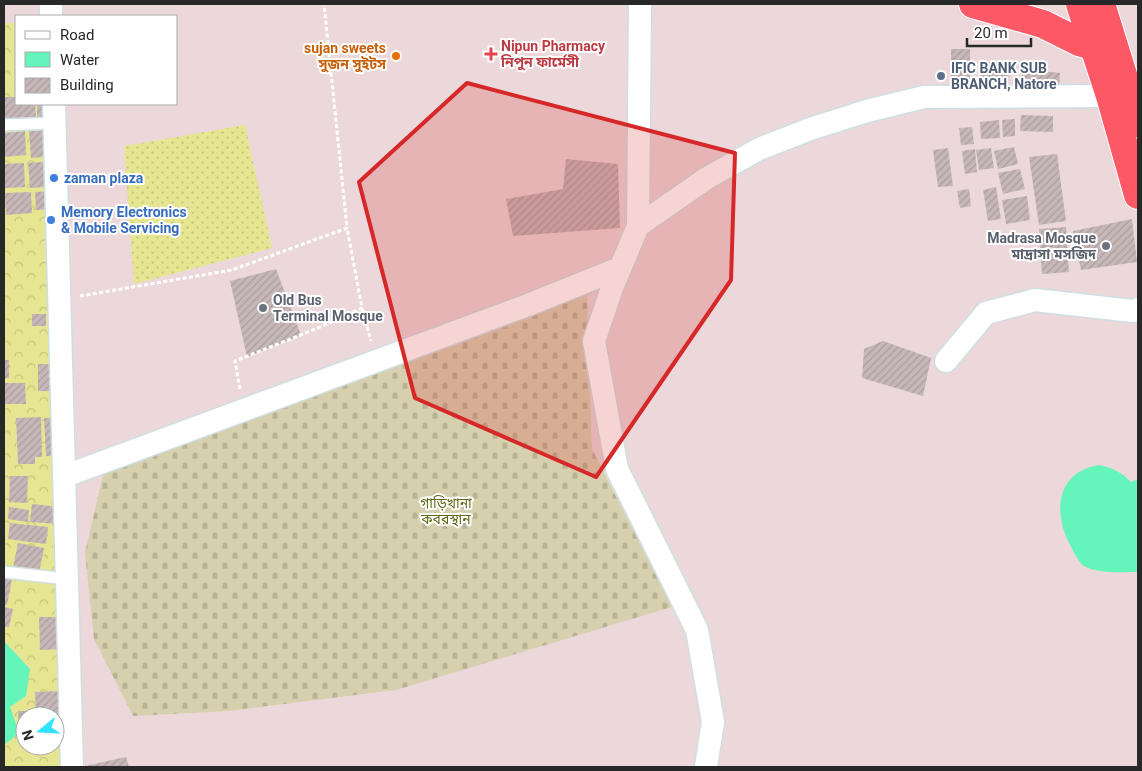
<svg xmlns="http://www.w3.org/2000/svg" width="1142" height="771" viewBox="0 0 1142 771" font-family="Roboto,'Noto Sans Bengali',sans-serif">
	<style>
		.grass { fill: url(#grass-dots) }
		.forest { fill: url(#forest-crowns); fill-rule: evenodd }
		.cemetery { fill: url(#cemetery-stones) }
		.water { fill: #63f5ba }
		.building { fill: url(#building-hatch) }
		.lines { fill: none; stroke-linecap: round; stroke-linejoin: round }
		.service-casing { stroke: #cedfe2; stroke-width: 14 }
		.minor-casing { stroke: #cedfe2; stroke-width: 25 }
		.trunk-casing { stroke: #fff; stroke-width: 30 }
		.path { stroke: #fff; stroke-width: 3; stroke-dasharray: 4 2.5; stroke-linecap: butt }
		.service { stroke: #fff; stroke-width: 11 }
		.minor { stroke: #fff; stroke-width: 22 }
		.trunk { stroke: #fc5865; stroke-width: 28 }
		.marked { fill: #d62828; fill-opacity: 0.2; stroke: #d62828; stroke-width: 4; stroke-linejoin: round }
		.health-dot { fill: #e0444e; stroke: #fff; stroke-width: 2 }
		.food-dot { fill: #e8710a; stroke: #fff; stroke-width: 2 }
		.service-dot { fill: #5c6f8a; stroke: #fff; stroke-width: 2 }
		.shop-dot { fill: #3f7fe0; stroke: #fff; stroke-width: 2 }
		.worship-dot { fill: #6b7280; stroke: #fff; stroke-width: 2 }
		.labels { text-anchor: middle; dominant-baseline: central; stroke-width: 4; stroke-linejoin: round; paint-order: stroke }
		.health-label { font-size: 14px; font-weight: bold; fill: #be3a42; stroke: #fff; text-anchor: start }
		.food-label { font-size: 14px; font-weight: bold; fill: #c56008; stroke: #fff; text-anchor: end }
		.service-label { font-size: 14px; font-weight: bold; fill: #4e5e75; stroke: #fff; text-anchor: start }
		.shop-label { font-size: 14px; font-weight: bold; fill: #366cbe; stroke: #fff; text-anchor: start }
		.worship-label { font-size: 14px; font-weight: bold; fill: #5b616d; stroke: #fff; text-anchor: end }
		.park-label { font-size: 14px; fill: #5e6815; stroke: #fff }
	</style>
	<defs>
		<pattern id="grass-dots" width="8" height="8" patternUnits="userSpaceOnUse" patternTransform="scale(1.25)"><rect width="8" height="8" fill="#e6e591"/><path d="M2 2h.1M6 6h.1" fill="none" stroke="#c5c47d" stroke-width="1.8" stroke-linecap="round"/></pattern>
		<pattern id="forest-crowns" width="20" height="18" patternUnits="userSpaceOnUse" patternTransform="scale(1.25)"><rect width="20" height="18" fill="#e6e591"/><path d="M2 6a3 3 0 1 1 6 0M12 15a3 3 0 1 1 6 0" fill="none" stroke="#c5c47d"/></pattern>
		<pattern id="cemetery-stones" width="16" height="16" patternUnits="userSpaceOnUse" patternTransform="scale(1.25)"><rect width="16" height="16" fill="#d7d0ae"/><path d="M2 7V4a2 2 0 0 1 4 0v3zM10 15v-3a2 2 0 0 1 4 0v3z" fill="#b9b396"/></pattern>
		<pattern id="building-hatch" width="6" height="6" patternUnits="userSpaceOnUse" patternTransform="scale(1.25)"><rect width="6" height="6" fill="#c6b7b8"/><path d="M-1 1l2-2M0 6l6-6M5 7l2-2" fill="none" stroke="#aa9d9e"/></pattern>
	</defs>
	<rect width="100%" height="100%" fill="#ecd8da"/>
	<path class="grass" d="M245 125 272 248 134 284 124 146Z"/>
	<path class="forest" d="M4 23H16V104H54L72 767H4V745L19 733 10 707 30 669 4 641ZM25 716H55V746H25Z"/>
	<path class="cemetery" d="M587 294 592 449 672 607 396 690 229 711 133 716 94 639 85 553 105 466Z"/>
	<path class="water" d="M1099 465C1113 468 1121 472 1131 482L1138 479V572C1123 572 1098 574 1084 566 1078 562 1073 550 1069 543 1053 510 1057 472 1099 465Z
		M4 641 30 669 26 696 10 707 19 733 4 745Z"/>
	<path class="building" d="M951 49H970V79H951Z
		M982 62H1009L1008 87H981Z
		M1023 69 1060 73 1059 85 1021 80Z
		M4 97H16V104H35L36 117 4 119Z
		M37 104H50L51 117H37Z
		M1021 115 1053 116V132L1020 131Z
		M1015 119V136L1003 137 1002 120Z
		M999 120 1000 138 981 139 980 122Z
		M972 127 974 144 961 145 959 128Z
		M55 130 57 156 31 158 29 131Z
		M25 131 26 155 4 157V133Z
		M1014 147 1018 164 998 169 994 151Z
		M948 148 953 186 938 187 933 150Z
		M991 148 994 168 979 170 976 150Z
		M975 149 977 172 965 174 962 151Z
		M1057 154 1066 221 1039 225 1029 157Z
		M566 159 618 164 620 228 513 236 506 199 563 189Z
		M55 161 57 186 30 188 28 163Z
		M24 163 25 187 4 188V164Z
		M1020 169 1025 189 1003 194 998 173Z
		M996 187 1001 219 988 221 983 190Z
		M969 189 971 206 960 208 957 191Z
		M54 191 55 209 36 210 35 192Z
		M31 192 32 213 6 215 5 193Z
		M1027 196 1030 220 1006 224 1002 200Z
		M1132 219 1137 262 1081 270 1073 231Z
		M1066 227 1069 272 1042 274 1039 229Z
		M276 269 301 335 247 357 230 281Z
		M32 314H46V326H32Z
		M883 341 931 358 923 396 862 378 864 349Z
		M4 360H9V378H4Z
		M38 364H50L51 391H38Z
		M4 383H25L26 404H4Z
		M41 417 42 457H35V464H18L16 418Z
		M69 417 71 455 46 456 44 418Z
		M10 476H28L27 503 9 502Z
		M32 504 60 507 58 524 30 522Z
		M9 507 29 510 28 522 8 519Z
		M10 523 48 527 46 544 8 539Z
		M18 543 44 548 38 578 12 573Z
		M4 578 12 579 7 605H4Z
		M4 607 13 609 9 627H4Z
		M39 617H61L62 649 40 650Z
		M62 691V725H55V716H36L35 692Z
		M18 711H32V716H25V733H19Z
		M126 757 129 767H85V766Z"/>
	<g class="lines">
		<g class="service-casing">
			<path id="service" d="M4 125 54 123
				M4 572 67 579"/>
		</g>
		<g class="minor-casing">
			<path id="minor" d="M51 4V16
				M640 4 638 226 612 288 594 341 617 469 697 630 713 722 706 767
				M54 104 72 767
				M638 226 707 178 759 149 813 128 867 111 924 97 1110 96
				M946 361 986 313 1035 300 1133 311 1138 309
				M65 476 528 305 620 268"/>
		</g>
		<g class="trunk-casing">
			<path id="trunk" d="M973 4 1043 24 1079 42 1093 46 1105 41
				M1080 4 1110 96 1138 195
				M1101 4 1138 123"/>
		</g>
		<path class="path" d="M80 296 232 270 347 228 324 4
			M362 308 371 341
			M240 389 235 361 318 328 362 308 347 228"/>
		<use href="#service" class="service"/>
		<use href="#minor" class="minor"/>
		<use href="#trunk" class="trunk"/>
	</g>
	<path class="marked" d="M467 83 735 153 731 280 596 477 415 398 359 182Z"/>
	<path class="health-dot" d="M488.5 46.5h5v5h5v5h-5v5h-5v-5h-5v-5h5z"/>
	<circle class="food-dot" cx="396" cy="56" r="5"/>
	<circle class="service-dot" cx="941" cy="76" r="5"/>
	<g class="shop-dot">
		<circle cx="54" cy="178" r="5"/>
		<circle cx="51" cy="220" r="5"/>
	</g>
	<g class="worship-dot">
		<circle cx="1106" cy="246" r="5"/>
		<circle cx="263" cy="308" r="5"/>
	</g>
	<g class="labels">
		<g class="health-label">
			<text x="501" y="46">Nipun Pharmacy<tspan x="501" dy="16">নিপুন ফার্মেসী</tspan></text>
		</g>
		<g class="food-label">
			<text x="386" y="48">sujan sweets<tspan x="386" dy="16">সুজন সুইটস</tspan></text>
		</g>
		<g class="service-label">
			<text x="951" y="68">IFIC BANK SUB<tspan x="951" dy="16">BRANCH, Natore</tspan></text>
		</g>
		<g class="shop-label">
			<text x="64" y="178">zaman plaza</text>
			<text x="61" y="212">Memory Electronics<tspan x="61" dy="16">&amp; Mobile Servicing</tspan></text>
		</g>
		<g class="worship-label">
			<text x="1096" y="238">Madrasa Mosque<tspan x="1096" dy="16">মাদ্রাসা মসজিদ</tspan></text>
			<text x="273" y="300" text-anchor="start">Old Bus<tspan x="273" dy="16">Terminal Mosque</tspan></text>
		</g>
		<g class="park-label">
			<text x="446" y="503">গাড়িখানা<tspan x="446" dy="16">কবরস্থান</tspan></text>
		</g>
	</g>
	<rect width="1142" height="771" fill="none" stroke="#282828" stroke-width="10"/>
	<rect x="15" y="15" width="162" height="90" fill="#ffffff" stroke="#a9a9a9"/>
	<rect x="25" y="31" width="25" height="8" fill="#ffffff" stroke="#a9a9a9"/>
	<text x="60" y="40" font-size="15" fill="#282828">Road</text>
	<rect x="25" y="52" width="25" height="15" fill="#63f5ba" stroke="#a9a9a9"/>
	<text x="60" y="65" font-size="15" fill="#282828">Water</text>
	<rect x="25" y="78" width="25" height="15" fill="url(#building-hatch)" stroke="#a9a9a9"/>
	<text x="60" y="90" font-size="15" fill="#282828">Building</text>
	<g transform="translate(40 731) rotate(252)"><circle r="24" fill="#ffffff" stroke="#a9a9a9"/>
	<path d="M0-4L9 19L0 12L-9 19Z" fill="#32e2ff"/>
	<text y="-8" font-size="14" font-weight="bold" text-anchor="middle" fill="#282828">N</text>
	</g>
	<path d="M967 38v8h64v-8" fill="none" stroke="#282828" stroke-width="2.5"/>
	<text x="974" y="38" font-size="15" fill="#282828" stroke="#ffffff" stroke-width="4" paint-order="stroke">20 m</text>
</svg>
